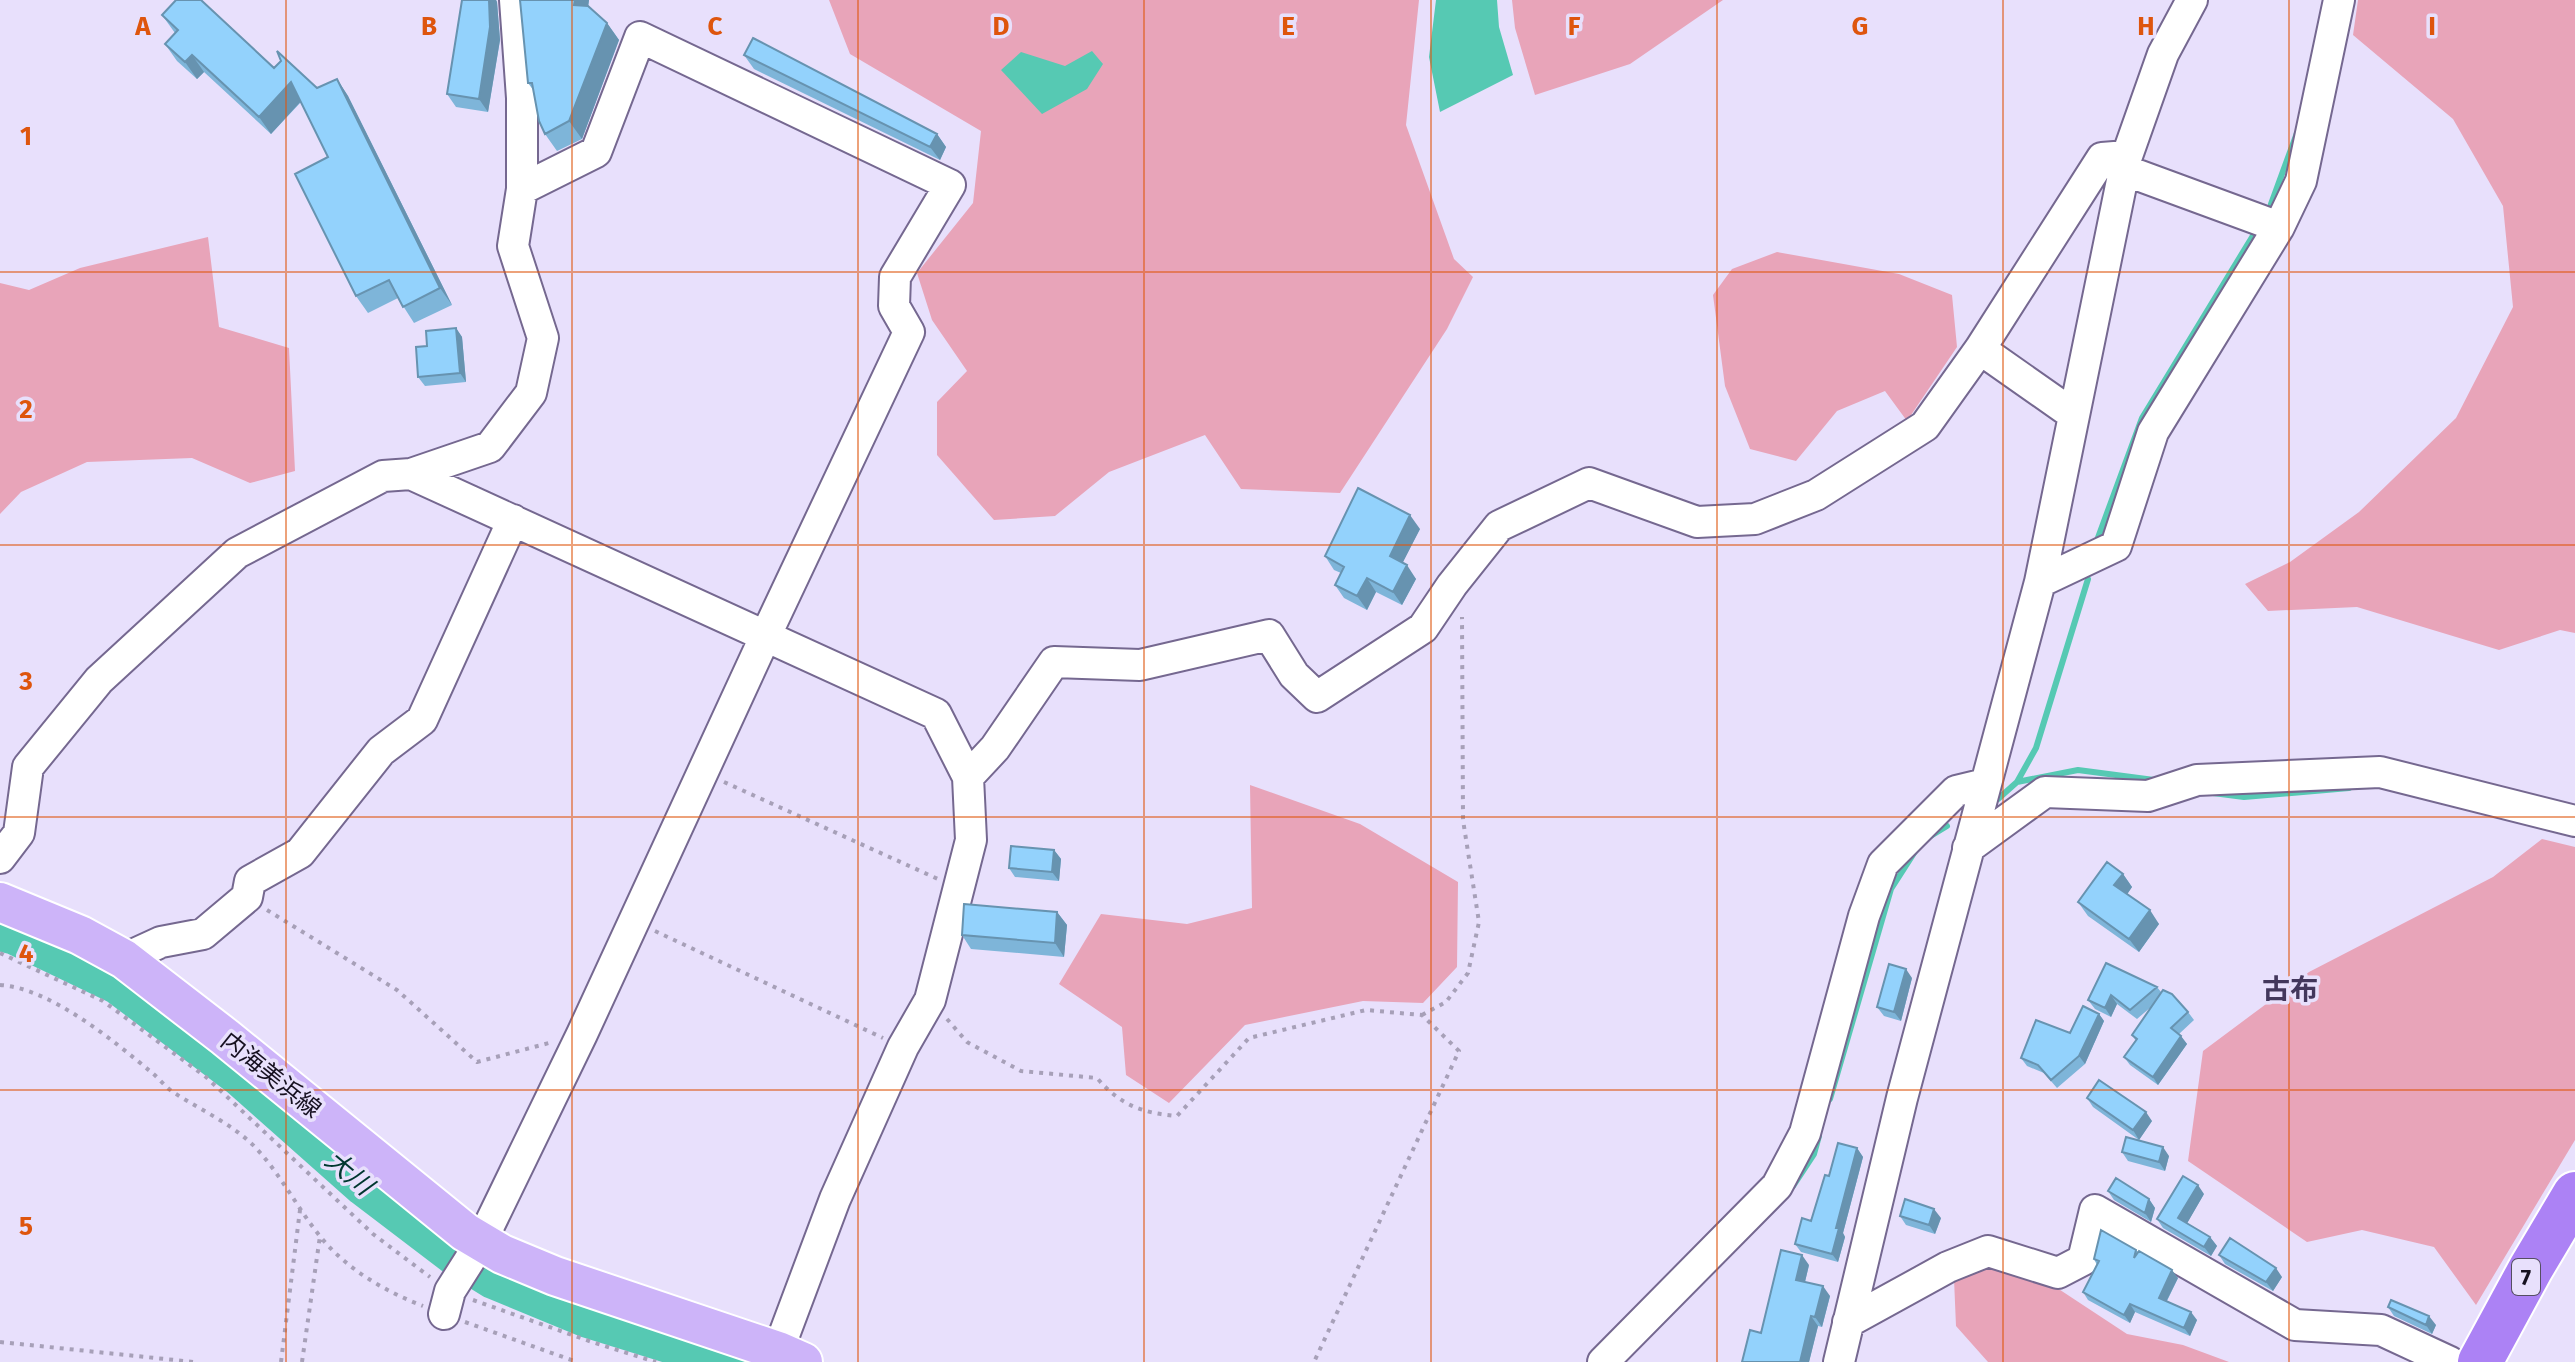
<svg xmlns="http://www.w3.org/2000/svg" width="2575" height="1362" viewBox="0 0 2575 1362" font-family="'Fira Sans','Noto Sans JP',sans-serif">
	<style>
		.green { fill: #e8a4b9 }
		.water { fill: #56c9b3 }
		.lines { fill: none; stroke-linecap: round; stroke-linejoin: round }
		.stream { stroke: #56c9b3; stroke-width: 6 }
		.river { stroke: #56c9b3; stroke-width: 38 }
		.minor-casing { stroke: #756890; stroke-width: 34 }
		.major-casing { stroke: #fff; stroke-width: 42 }
		.highway-casing { stroke: #fff; stroke-width: 48 }
		.path { stroke: #a7a0b8; stroke-width: 4; stroke-dasharray: 4 6; stroke-linecap: butt }
		.minor { stroke: #fff; stroke-width: 30 }
		.major { stroke: #cdb4f9; stroke-width: 38 }
		.highway { stroke: #ac82f5; stroke-width: 44 }
		.wall { fill: #7eb5d9 }
		.shaded-wall { fill: #6793b0 }
		.building { fill: #93d2fc; stroke: #6793b0; stroke-width: 2 }
		.grid { fill: none; stroke: #de550d; stroke-width: 2; stroke-opacity: 0.55 }
		.labels { text-anchor: middle; dominant-baseline: central; stroke-width: 7; stroke-linejoin: round; paint-order: stroke }
		.shield { fill: #e8e0fc; stroke: #554e62; stroke-width: 2 }
		.shield-label { font-size: 22px; font-weight: bold; fill: #161020 }
		.street-label { font-size: 24px; fill: #161020; stroke: #e8e0fc }
		.water-label { font-size: 26px; font-style: italic; fill: #00372f; stroke: #e8e0fc }
		.quarter-label { font-size: 28px; font-weight: bold; fill: #43375c; stroke: #e8e0fc }
		.grid-label { font-size: 26px; text-anchor: middle; font-weight: bold; fill: #de550d; stroke: #e8e0fc; stroke-width: 7; stroke-linejoin: round; paint-order: stroke }
	</style>
	<rect width="100%" height="100%" fill="#e8e0fc"/>
	<path class="green" d="M829 0H1419L1406 125 1454 259 1473 277 1447 329 1340 493 1241 489 1205 435 1109 472 1055 516 994 520 937 455V402L967 371 932 320 917 273 973 203 981 131 850 54Z
		M1512 0H1723L1630 64 1535 95 1515 28Z
		M2358 0H2575V633L2560 630 2499 650 2357 607 2268 611 2245 584 2290 562 2359 512 2456 418 2513 307 2503 206 2453 119 2353 35Z
		M208 237 219 327 289 348 295 471 250 483 192 458 87 462 21 492 0 514V283L29 290 80 268Z
		M1777 252 1899 274 1952 295 1957 347 1907 421 1885 391 1837 411 1796 461 1750 449 1725 386 1713 295 1732 269Z
		M1250 785 1360 824 1458 882 1457 967 1423 1003 1363 1001 1245 1025 1169 1103 1126 1075 1122 1027 1059 984 1101 914 1187 924 1252 908Z
		M2542 839 2575 847V1140L2476 1305 2434 1247 2362 1230 2307 1242 2188 1161 2203 1051 2309 972 2493 877Z
		M1991 1263 2045 1280 2127 1334 2183 1345 2229 1362H1988L1956 1326 1954 1279Z"/>
	<path class="water" d="M1436 0H1497L1499 27 1513 75 1440 112 1429 57Z
		M1092 51 1103 64 1087 89 1042 114 1001 70 1021 52 1065 66Z"/>
	<g class="lines">
		<path class="stream" d="M2271 204 2297 133
			M2096 543 2142 418 2257 229
			M2017 782 2078 770 2154 780
			M2213 793 2244 797 2349 788
			M1998 799 2017 782 2036 748 2088 579
			M1929 837 1947 826
			M1830 1099 1891 889 1916 850
			M1793 1186 1814 1154 1819 1136"/>
		<path class="river" d="M0 932 15 936 117 985 239 1077 363 1187 451 1254 493 1280 585 1318 726 1362"/>
		<g class="minor-casing">
			<path id="minor" d="M2124 170 2279 227
				M1980 349 2074 415
				M411 474 936 714 968 777 971 840 930 1000 903 1047 835 1199 778 1351
				M2040 582 2116 546 2153 432 2279 227 2301 181 2339 0
				M968 777 995 748 1054 662 1140 665 1269 635 1294 675 1317 697 1423 628 1452 585 1499 526 1589 483 1697 522 1755 519 1816 495 1925 426 1980 349 2102 158 2127 156
				M1968 848 2045 792 2148 796 2197 780 2380 772 2575 821
				M0 858 19 833 28 767 99 680 237 553 383 476 411 474 490 447 531 393 543 338 513 246 522 189V98L515 0
				M124 959 161 942 203 934 247 897 250 881 300 853 381 751 422 720 513 520
				M444 1314 450 1291 481 1242 582 1034 765 637 909 332 894 306 895 277 950 185 640 37 596 152 522 189
				M1848 1322 1948 1267 1988 1251 2058 1273 2083 1260 2095 1210 2295 1325 2381 1330 2450 1362
				M1603 1362 1777 1186 1805 1133 1864 916 1883 864 1956 791 1985 784
				M1839 1362 1902 1098 2040 582 2127 156 2163 54 2192 0"/>
		</g>
		<g class="major-casing">
			<path id="major" d="M0 902 80 935 124 959 225 1037 465 1232 502 1254 555 1276 778 1351 803 1362"/>
		</g>
		<g class="highway-casing">
			<path id="highway" d="M2480 1362 2531 1268 2575 1194"/>
		</g>
		<path class="path" d="M724 782 938 879
			M267 910 397 990 477 1062 549 1043
			M655 931 883 1038
			M0 953 103 1001 206 1077 373 1234 430 1277
			M0 985C50 988 114 1041 151 1072 159 1078 165 1087 173 1092 200 1110 231 1123 254 1146 280 1173 296 1206 319 1235 345 1268 384 1291 423 1306
			M1422 1015 1446 1002 1468 973 1479 922 1463 820 1462 617
			M947 1019 967 1042 1021 1071 1097 1078C1120 1105 1142 1113 1177 1116L1249 1038 1366 1010 1422 1015 1459 1051 1314 1362
			M473 1300 592 1342 656 1362
			M465 1322 577 1362
			M0 1342 194 1362
			M281 1362 300 1210
			M302 1362 320 1236"/>
		<use href="#minor" class="minor"/>
		<use href="#major" class="major"/>
		<use href="#highway" class="highway"/>
	</g>
	<path class="wall" d="M462 0H496L497 2 500 40 488 112 456 107 447 94Z
		M520 0H589L588 6 607 23 619 40 582 139 557 151 545 134 534 91 528 83Z
		M162 15 317 88 337 79 348 96 452 305 414 323 398 298 368 313 356 296 328 157 301 102 271 134 204 72 197 79 177 61 165 44 175 33Z
		M744 55 937 134 946 147 940 160 754 69Z
		M456 328 462 337 466 382 425 386 418 377 427 346Z
		M1420 529 1402 563 1416 579 1402 605 1376 592 1367 610 1344 598 1335 585 1341 573 1334 570 1325 556Z
		M1054 850 1061 859 1059 881 1015 877 1009 868Z
		M2123 874 2132 887 2127 894 2159 924 2139 952 2088 916 2078 902Z
		M1057 912 1067 925 1064 957 971 949 962 935Z
		M1912 978 1901 1021 1884 1016 1877 1007Z
		M2157 987 2161 992 2188 1012 2194 1020 2179 1034 2187 1044 2158 1085 2130 1065 2124 1057 2136 1041 2132 1035 2151 1007 2137 1019 2117 1004 2111 1017 2095 1009 2088 1000Z
		M2099 1014 2104 1021 2085 1064 2057 1088 2044 1073 2027 1066 2021 1058 2070 1033Z
		M2087 1098 2152 1121 2139 1140 2093 1107Z
		M1857 1148 1863 1157 1843 1233 1845 1237 1838 1262 1801 1252 1795 1244 1811 1221 1829 1176Z
		M2122 1152 2169 1156 2165 1171 2128 1161Z
		M2108 1191 2149 1199 2155 1208 2151 1222 2114 1200Z
		M2204 1194 2187 1223 2210 1237 2217 1246 2211 1256 2163 1228 2157 1219Z
		M1900 1216 1941 1218 1935 1234 1906 1225Z
		M2136 1250 2138 1252 2178 1278 2167 1301 2197 1320 2190 1336 2135 1312 2130 1323 2088 1300 2083 1292 2097 1265 2094 1259Z
		M2219 1255 2282 1277 2273 1291 2225 1264Z
		M1809 1265 1805 1282 1830 1296 1822 1327 1818 1326 1809 1362 1761 1333Z
		M2388 1307 2436 1325 2432 1334 2394 1316Z"/>
	<path class="shaded-wall" d="M489 0H496L497 2 500 40 488 112 479 99Z
		M575 0H589L586 23 574 5Z
		M607 23 619 40 582 139 569 121Z
		M192 55 204 72 197 79 185 62Z
		M337 79 348 96 452 305 440 288Z
		M291 82 303 99 271 134 259 117Z
		M937 134 946 147 940 160 930 147Z
		M456 328 462 337 466 382 460 373Z
		M1410 515 1420 529 1399 570 1390 556Z
		M1407 565 1416 579 1402 605 1393 592Z
		M1367 578 1376 592 1367 610 1357 596Z
		M1054 850 1061 859 1059 881 1052 872Z
		M2123 874 2132 887 2124 899 2114 885Z
		M2150 910 2159 924 2139 952 2129 939Z
		M1057 912 1067 925 1064 957 1055 943Z
		M1906 969 1912 978 1901 1021 1894 1012Z
		M2111 995 2117 1004 2111 1017 2105 1008Z
		M2099 1014 2104 1021 2085 1064 2079 1056Z
		M2181 1036 2187 1044 2158 1085 2153 1077Z
		M2146 1112 2152 1121 2139 1140 2133 1130Z
		M2163 1147 2169 1156 2165 1171 2159 1162Z
		M1857 1148 1863 1157 1843 1233 1845 1237 1838 1262 1832 1254 1836 1228Z
		M2198 1185 2204 1194 2185 1227 2178 1218Z
		M2149 1199 2155 1208 2151 1222 2145 1213Z
		M1934 1209 1941 1218 1935 1234 1929 1225Z
		M2210 1237 2217 1246 2211 1256 2204 1247Z
		M1802 1255 1809 1265 1803 1290 1796 1280Z
		M2276 1268 2282 1277 2273 1291 2266 1282Z
		M2172 1270 2178 1278 2164 1306 2159 1298Z
		M1823 1286 1830 1296 1822 1327 1815 1317Z
		M2130 1304 2135 1312 2130 1323 2124 1315Z
		M2191 1312 2197 1320 2190 1336 2184 1328Z
		M1811 1316 1818 1326 1809 1362H1800Z
		M2429 1316 2436 1325 2432 1334 2426 1325Z"/>
	<path class="building" d="M176 0H201L274 68 281 61 277 51 317 88 337 79 440 288 403 307 389 280 356 296 295 174 328 157 291 82 259 117 192 55 185 62 165 44 178 30 162 15Z
		M462 0H489L490 27 479 99 447 94Z
		M520 0H575L574 5 588 6 607 23 569 121 545 134 539 121 532 83H528Z
		M753 38 937 134 930 147 744 55Z
		M456 328 460 373 418 377 416 347 427 346 426 331Z
		M1358 488 1410 515 1390 556 1407 565 1393 592 1367 578 1357 596 1335 585 1344 567 1325 556Z
		M1011 846 1054 850 1052 872 1009 868Z
		M2107 862 2123 874 2114 885 2150 910 2129 939 2078 902Z
		M964 904 1057 912 1055 943 962 935Z
		M2106 963 2157 987 2130 1010 2111 995 2105 1008 2088 1000Z
		M1889 964 1906 969 1894 1012 1877 1007Z
		M2163 990 2172 994 2188 1012 2171 1028 2181 1036 2153 1077 2124 1057 2137 1039 2132 1035Z
		M2083 1006 2099 1014 2079 1056 2051 1080 2038 1065 2021 1058 2036 1020 2070 1033Z
		M2099 1080 2146 1112 2133 1130 2087 1098Z
		M2126 1137 2163 1147 2159 1162 2122 1152Z
		M1838 1143 1857 1148 1836 1228H1839L1832 1254 1795 1244 1802 1218 1811 1221 1825 1175 1829 1176Z
		M2183 1176 2198 1185 2178 1218 2210 1237 2204 1247 2157 1219Z
		M2116 1178 2149 1199 2145 1213 2108 1191Z
		M1905 1199 1934 1209 1929 1225 1900 1216Z
		M2101 1230 2136 1250 2134 1258 2139 1251 2172 1270 2159 1298 2191 1312 2184 1328 2130 1304 2124 1315 2083 1292 2099 1261 2094 1259Z
		M2230 1238 2276 1268 2266 1282 2219 1255Z
		M1781 1250 1802 1255 1796 1280 1823 1286 1815 1317 1811 1316 1800 1362H1742L1750 1330 1761 1333Z
		M2391 1300 2429 1316 2426 1325 2388 1307Z"/>
	<path class="grid" d="M286 0V1362M572 0V1362M858 0V1362M1144 0V1362M1431 0V1362M1717 0V1362M2003 0V1362M2289 0V1362M0 272H2575M0 545H2575M0 817H2575M0 1090H2575"/>
	<g class="labels">
		<rect class="shield" x="2512" y="1259" width="28" height="36" rx="6"/>
		<g class="shield-label">
			<text x="2526" y="1277">7</text>
		</g>
		<g class="street-label">
			<text transform="translate(271 1075) rotate(39)">内海美浜線</text>
		</g>
		<g class="water-label">
			<text transform="translate(349 1173) rotate(40)">大川</text>
		</g>
		<g class="quarter-label">
			<text x="2290" y="989">古布</text>
		</g>
	</g>
	<g class="grid-label">
		<text x="143" y="35">A</text>
		<text x="429" y="35">B</text>
		<text x="715" y="35">C</text>
		<text x="1001" y="35">D</text>
		<text x="1288" y="35">E</text>
		<text x="1574" y="35">F</text>
		<text x="1860" y="35">G</text>
		<text x="2146" y="35">H</text>
		<text x="2432" y="35">I</text>
		<text x="26" y="145">1</text>
		<text x="26" y="418">2</text>
		<text x="26" y="690">3</text>
		<text x="26" y="962">4</text>
		<text x="26" y="1235">5</text>
	</g>
</svg>
